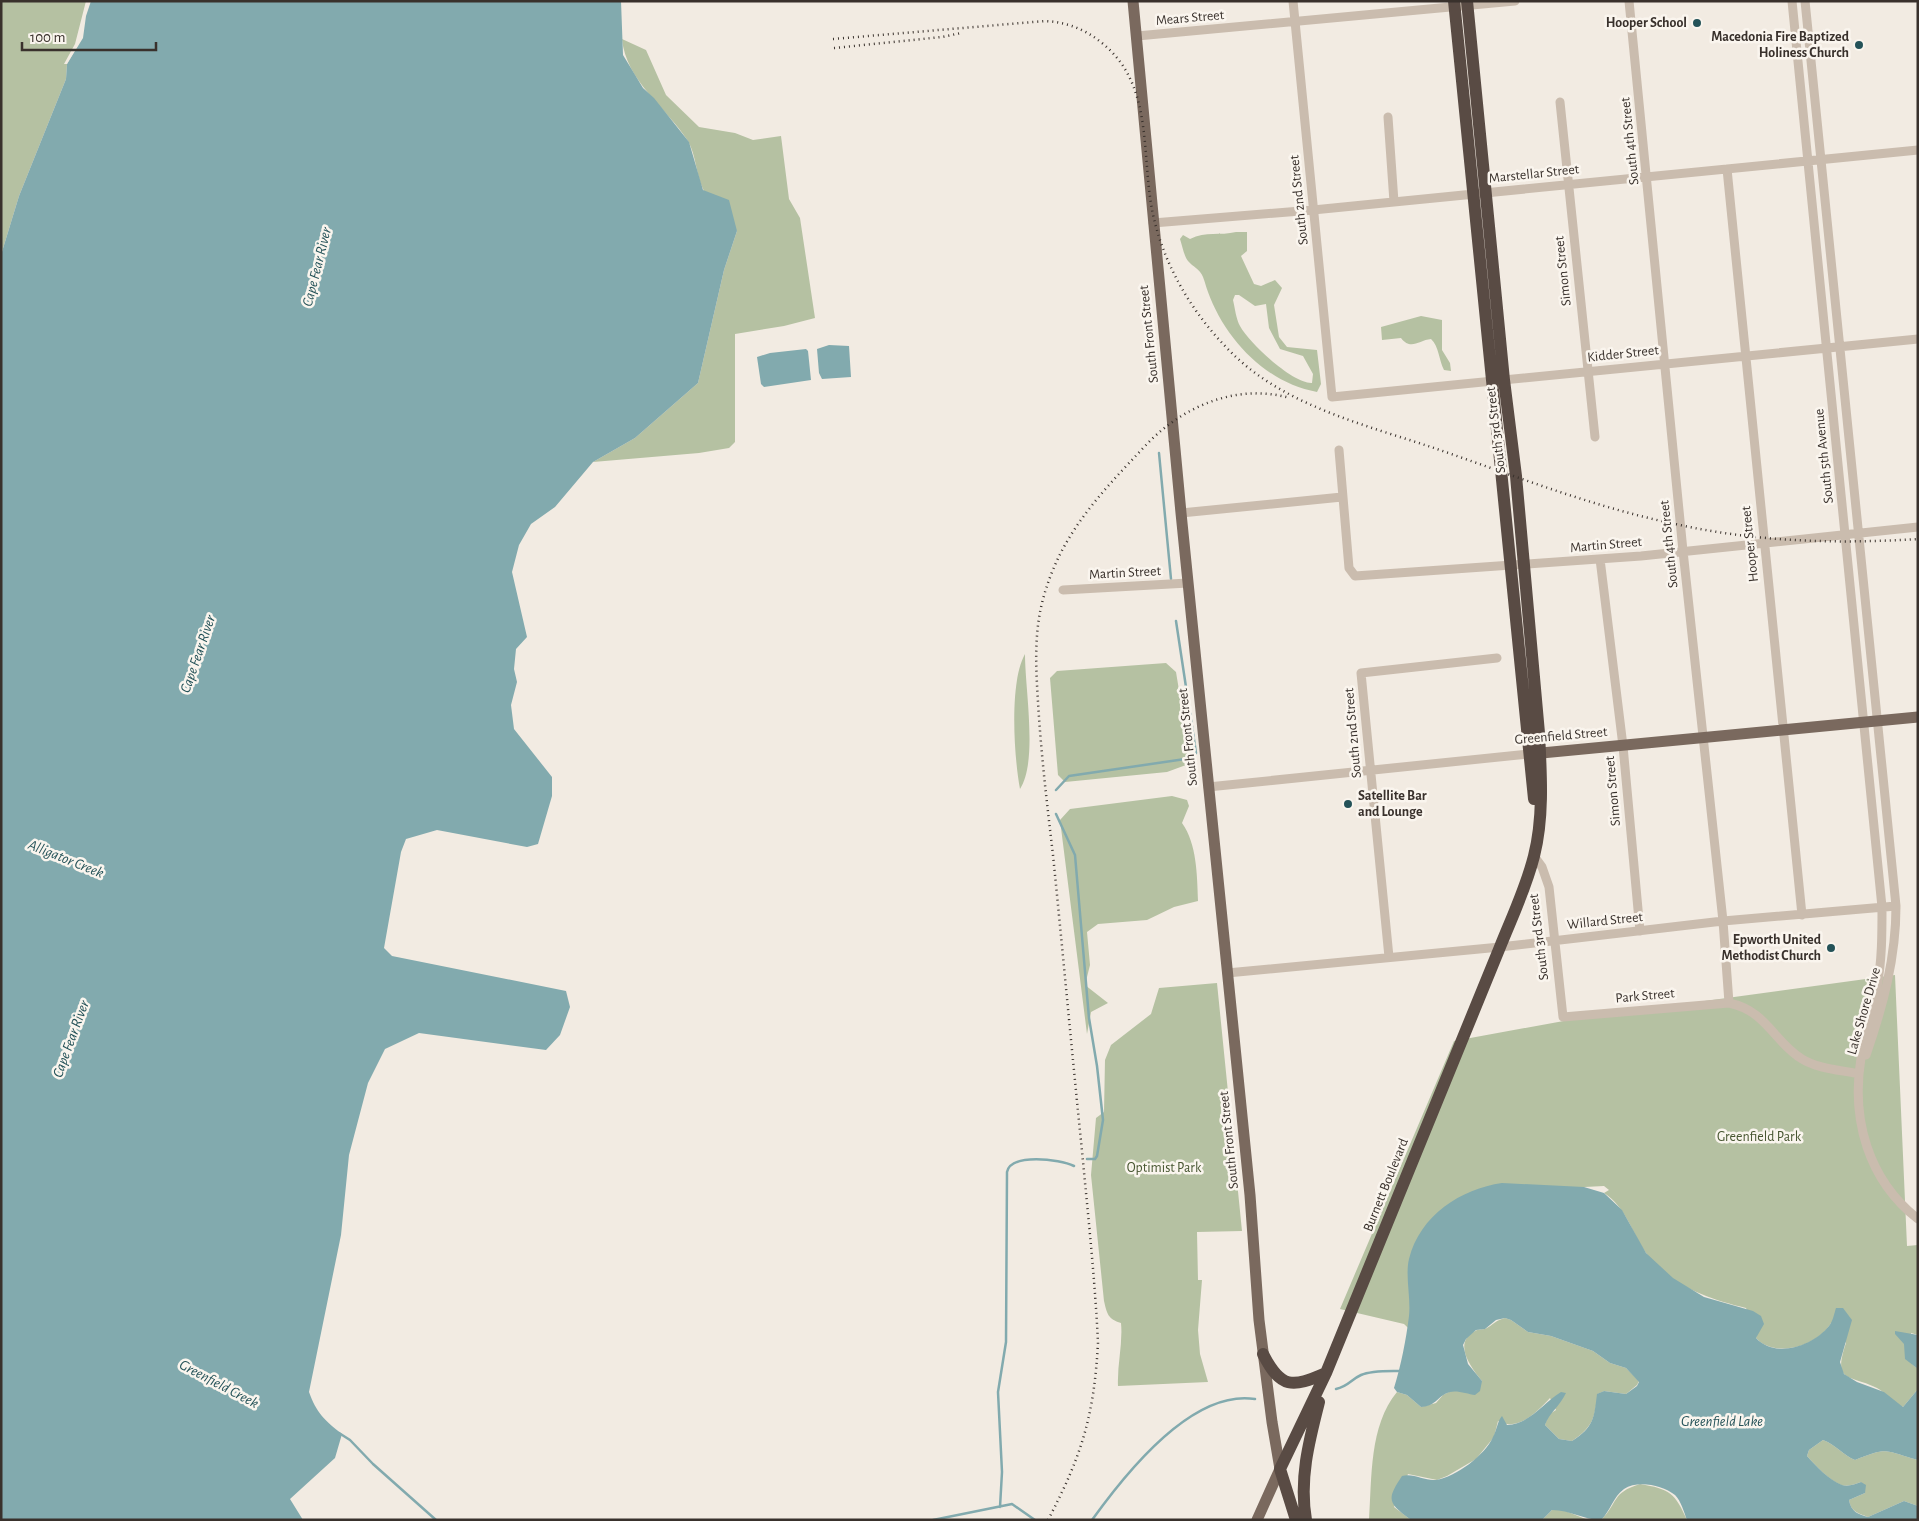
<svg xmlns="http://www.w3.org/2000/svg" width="1919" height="1521" viewBox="0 0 1919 1521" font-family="'Alegreya Sans',sans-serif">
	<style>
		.green { fill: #b5c1a2; fill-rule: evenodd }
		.water { fill: #82aaae }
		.pier { fill: #f2ebe2 }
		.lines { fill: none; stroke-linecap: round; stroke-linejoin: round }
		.stream { stroke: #82aaae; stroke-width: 2.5 }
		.minor { stroke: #cabcae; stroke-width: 9 }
		.major { stroke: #7a695e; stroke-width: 11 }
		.highway { stroke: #594b44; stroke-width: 12 }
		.rail { stroke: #39312c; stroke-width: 2.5; stroke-dasharray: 1 4; stroke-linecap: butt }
		.poi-dot { fill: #245258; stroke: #faf5ee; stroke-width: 2 }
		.labels { text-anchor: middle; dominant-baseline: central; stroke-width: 5; stroke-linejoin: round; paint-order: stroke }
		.street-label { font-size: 14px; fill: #39312c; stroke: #faf5ee }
		.poi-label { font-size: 14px; font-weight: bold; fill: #39312c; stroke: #faf5ee; text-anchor: end }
		.park-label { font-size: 14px; fill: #475631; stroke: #faf5ee }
		.water-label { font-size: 15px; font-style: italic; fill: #245258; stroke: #faf5ee }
	</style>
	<rect width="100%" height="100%" fill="#f2ebe2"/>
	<path class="green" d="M1 1H89L78 45 67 64 66 79 19 196 1 255Z
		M622 39 646 50 666 95 699 127 735 133 753 140 781 136 789 199 800 218 815 318 784 326 735 334V442L729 448 699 453 593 462 635 438 698 383 724 270 737 231C726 218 709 204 703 189 696 174 696 155 688 141 666 107 626 81 622 39Z
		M1236 232H1247V251L1241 256 1254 284 1261 286 1275 280 1282 288 1274 305 1279 337 1287 347 1317 350 1321 384 1317 392C1266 383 1225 339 1208 292 1206 287 1205 282 1203 277 1200 269 1193 267 1188 261 1184 256 1182 245 1180 239L1183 235 1190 239C1206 231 1220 236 1236 232ZM1235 295H1239L1255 306 1266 304 1269 328 1280 349 1303 356 1313 374 1312 383C1293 384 1249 343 1240 326 1236 319 1235 308 1233 300Z
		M1421 316 1442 320V350L1450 363 1451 371 1444 370C1439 361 1439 346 1431 339 1419 340 1411 351 1401 338L1382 340 1381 327Z
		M1025 654C1025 690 1038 761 1020 789 1014 757 1009 682 1025 654Z
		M1166 663 1176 672 1189 751 1186 765 1167 772 1065 782 1058 775 1050 678 1057 671Z
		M1172 796 1187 800 1189 806 1182 823C1197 844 1197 875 1198 901L1174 907 1147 920 1098 924 1087 932 1090 965 1085 985 1108 1003 1091 1012 1087 1034 1060 820 1070 809Z
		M1895 975 1907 1246 1918 1245V1335L1911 1333 1912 1364 1918 1369V1389L1903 1407C1893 1402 1886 1393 1877 1388 1850 1374 1832 1384 1846 1343L1831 1323C1818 1346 1775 1359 1756 1338L1757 1334 1746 1308C1709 1299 1670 1286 1646 1253 1632 1233 1626 1207 1604 1193L1609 1190 1604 1186 1526 1190 1428 1347 1404 1324 1340 1309 1454 1041 1580 1018Z
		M1217 983 1242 1231 1197 1232 1198 1280H1202L1198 1330 1200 1354 1208 1382 1118 1386C1117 1365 1123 1344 1121 1323 1108 1319 1107 1314 1104 1301L1091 1175 1096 1118 1104 1112 1105 1060 1111 1045 1151 1014 1159 988Z
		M1505 1318 1511 1320 1528 1332 1551 1336 1593 1351 1610 1363 1626 1368 1639 1381 1637 1385 1626 1394 1604 1391 1598 1394C1594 1418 1594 1426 1572 1441L1559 1439 1545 1425 1548 1415 1556 1410 1550 1398C1537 1412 1518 1432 1498 1421L1494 1437 1476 1459 1447 1476 1437 1480 1408 1474 1394 1507 1411 1520H1369C1372 1478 1369 1426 1397 1392L1407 1395 1421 1407 1436 1403 1443 1395 1451 1391 1482 1381C1471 1367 1451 1342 1477 1330 1478 1330 1483 1329 1485 1329 1493 1325 1496 1320 1505 1318Z
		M1823 1440C1836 1445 1843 1455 1855 1460 1890 1446 1884 1451 1918 1460V1506L1904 1501 1868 1517C1858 1513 1851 1512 1849 1500L1865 1493 1861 1482C1855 1484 1848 1487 1841 1485 1829 1480 1816 1466 1807 1456L1809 1450Z
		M1640 1484C1670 1489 1675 1493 1687 1520H1601C1619 1502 1611 1493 1640 1484Z
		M1552 1510H1563L1588 1520H1542Z"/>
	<path class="water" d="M89 1H621L623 55 643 88 654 98 689 142 703 190 729 200 737 231 724 270 698 383 635 438 593 462 555 507 531 524 519 545 512 572 527 637 516 649 514 669 517 682 511 705 514 729 552 777V796L538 844 527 847 437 830 406 839 401 852 384 948 392 956 566 991 570 1007 560 1035 546 1050 419 1033 385 1049 368 1083 349 1155 341 1235 309 1392C316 1412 325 1421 342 1434L335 1458 290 1499 303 1520H1V255L19 196 66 79 67 64 78 45Z
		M829 345 849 346 851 377 822 379 819 373 817 349Z
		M806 349 808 351 811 380 764 387 761 384 757 357 770 353Z
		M1502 1183 1584 1187 1604 1193 1622 1210 1646 1253 1673 1278 1704 1297 1753 1311 1761 1316 1764 1324 1756 1338C1775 1359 1813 1346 1829 1326 1833 1321 1834 1314 1836 1308H1843L1852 1320 1840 1362 1844 1374 1857 1382 1884 1392 1903 1407 1918 1389V1460C1884 1451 1890 1446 1855 1460 1843 1455 1836 1445 1823 1440L1809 1450 1807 1456C1816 1466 1829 1480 1842 1485 1848 1487 1855 1484 1861 1482L1866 1485 1865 1493 1849 1500C1851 1512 1858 1514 1868 1517L1904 1501 1918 1506V1520H1687C1684 1512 1681 1501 1675 1495 1662 1485 1638 1480 1624 1489 1613 1497 1611 1510 1601 1520 1584 1520 1570 1510 1552 1510L1542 1520H1411C1388 1503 1386 1500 1402 1476 1414 1473 1424 1481 1436 1480 1456 1477 1485 1455 1493 1437 1497 1430 1497 1422 1502 1416L1507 1425C1530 1424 1543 1403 1561 1392L1566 1393C1560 1406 1549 1413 1545 1425L1559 1439 1572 1441C1594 1427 1594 1418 1597 1394L1604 1391 1626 1394 1637 1386 1639 1382 1626 1368 1610 1363 1593 1351 1551 1336 1528 1332 1511 1320 1505 1318 1496 1320 1485 1329 1476 1330 1466 1339 1463 1345 1468 1364 1482 1381 1480 1391 1475 1395C1468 1394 1457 1390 1450 1392 1438 1395 1437 1406 1421 1407L1407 1395 1397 1392 1394 1388C1401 1365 1406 1340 1409 1316 1411 1298 1405 1276 1409 1259 1420 1215 1461 1189 1502 1183Z
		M1895 1331 1918 1335V1369L1905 1359 1904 1344 1895 1334Z"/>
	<path class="pier" d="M86 1H91L86 16 83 38 67 64H64L75 44Z"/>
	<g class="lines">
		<path class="stream" d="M1159 453 1171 579
			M1056 790 1069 776 1192 758 1196 753 1176 621
			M1056 814 1075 855 1089 1018 1097 1066 1103 1120 1097 1156 1095 1159H1087
			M1336 1389C1349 1386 1350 1380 1361 1375 1372 1370 1390 1371 1402 1371
			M339 1433 350 1440 373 1464 436 1520
			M1000 1507 1002 1472 998 1392 1006 1342 1007 1172C1011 1153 1059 1159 1074 1166
			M933 1520 1012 1504 1035 1520
			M1092 1520C1125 1474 1192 1389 1255 1399"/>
		<path class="minor" d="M1293 1 1332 397 1918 339
			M1629 1 1683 551 1723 921 1729 1003
			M1792 1 1882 907C1882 934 1882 961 1877 987 1873 1011 1864 1034 1861 1058 1851 1119 1868 1180 1918 1219
			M1805 1 1896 906C1896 958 1883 1006 1866 1055
			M1137 36 1515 1
			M1560 102 1595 437
			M1388 117 1394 202
			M1727 169 1802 915
			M1153 223 1313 210 1918 150
			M1339 450 1349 568 1355 576 1641 556 1918 527
			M1181 513 1342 497
			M1600 559 1623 746 1640 931
			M1063 590 1188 583
			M1208 787 1528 754
			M1534 856 1542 867 1549 887 1563 1017 1729 1003C1767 1011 1773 1041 1802 1059 1818 1069 1841 1070 1859 1074
			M1389 957 1361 673 1497 658
			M1227 973 1500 947 1723 921 1896 906"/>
		<path class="major" d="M1133 1 1181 513 1250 1195 1259 1320 1272 1422 1280 1469 1257 1520
			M1531 754 1918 717"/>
		<path class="highway" d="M1454 1 1534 799
			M1263 1354C1281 1389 1292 1388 1326 1373
			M1296 1520 1280 1469 1326 1373 1500 947C1512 917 1526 888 1534 856 1544 817 1541 773 1539 733L1516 476 1504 380 1467 1
			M1306 1520C1299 1479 1309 1441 1319 1402"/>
		<path class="rail" d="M833 39 1045 21C1066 22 1085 29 1102 43 1157 87 1139 162 1155 223 1168 274 1198 321 1236 357 1288 406 1365 425 1431 447 1513 475 1595 508 1680 525 1759 542 1838 544 1918 539
			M834 48 942 37 961 33
			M1048 1520C1082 1455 1094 1416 1098 1343 1095 1279 1088 1215 1082 1151 1072 1053 1063 954 1053 855 1047 804 1041 753 1038 702 1036 669 1034 636 1042 603 1059 535 1100 494 1146 445 1183 406 1237 383 1290 398"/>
	</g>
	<g class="poi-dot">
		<circle cx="1697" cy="23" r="5"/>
		<circle cx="1859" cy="45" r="5"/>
		<circle cx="1348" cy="804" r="5"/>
		<circle cx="1831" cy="948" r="5"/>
	</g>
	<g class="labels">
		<g class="street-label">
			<text transform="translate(1190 18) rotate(-5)">Mears Street</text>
			<text transform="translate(1630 141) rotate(-96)">South 4th Street</text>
			<text transform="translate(1534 174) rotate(-6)">Marstellar Street</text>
			<text transform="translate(1299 200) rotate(-96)">South 2nd Street</text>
			<text transform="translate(1563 271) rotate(-96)">Simon Street</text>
			<text transform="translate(1149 334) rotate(-96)">South Front Street</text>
			<text transform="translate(1623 354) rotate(-6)">Kidder Street</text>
			<text transform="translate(1496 430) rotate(-97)">South 3rd Street</text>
			<text transform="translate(1824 456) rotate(-96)">South 5th Avenue</text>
			<text transform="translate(1669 544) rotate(-96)">South 4th Street</text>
			<text transform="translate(1750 544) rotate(-96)">Hooper Street</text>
			<text transform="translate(1606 545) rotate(-5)">Martin Street</text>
			<text transform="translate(1125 573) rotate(-3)">Martin Street</text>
			<text transform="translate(1353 733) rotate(-95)">South 2nd Street</text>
			<text transform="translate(1561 736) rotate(-5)">Greenfield Street</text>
			<text transform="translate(1188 737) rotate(-96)">South Front Street</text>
			<text transform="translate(1613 791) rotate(-95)">Simon Street</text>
			<text transform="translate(1605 921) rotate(-6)">Willard Street</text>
			<text transform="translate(1539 937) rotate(-97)">South 3rd Street</text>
			<text transform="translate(1645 996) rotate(-5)">Park Street</text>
			<text transform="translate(1864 1011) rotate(-74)">Lake Shore Drive</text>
			<text transform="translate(1229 1140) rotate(-96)">South Front Street</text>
			<text transform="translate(1386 1185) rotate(-68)">Burnett Boulevard</text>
		</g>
		<g class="poi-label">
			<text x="1687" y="23">Hooper School</text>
			<text x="1849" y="37">Macedonia Fire Baptized<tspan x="1849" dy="16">Holiness Church</tspan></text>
			<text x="1358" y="796" text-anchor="start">Satellite Bar<tspan x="1358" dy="16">and Lounge</tspan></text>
			<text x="1821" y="940">Epworth United<tspan x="1821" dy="16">Methodist Church</tspan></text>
		</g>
		<g class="park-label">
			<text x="1759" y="1137">Greenfield Park</text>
			<text x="1164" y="1168">Optimist Park</text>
		</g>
		<g class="water-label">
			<text transform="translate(317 267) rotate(-76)">Cape Fear River</text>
			<text transform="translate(198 654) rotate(-71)">Cape Fear River</text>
			<text transform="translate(66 859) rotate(22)">Alligator Creek</text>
			<text transform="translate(71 1039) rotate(-70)">Cape Fear River</text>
			<text transform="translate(219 1384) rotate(28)">Greenfield Creek</text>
			<text x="1722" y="1421">Greenfield Lake</text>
		</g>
	</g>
	<rect width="1919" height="1521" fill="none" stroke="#39312c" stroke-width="5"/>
	<path d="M22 42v8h134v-8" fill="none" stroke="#39312c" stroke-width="2.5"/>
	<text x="30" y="42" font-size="15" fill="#39312c" stroke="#faf5ee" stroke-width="4" paint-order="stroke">100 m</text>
</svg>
